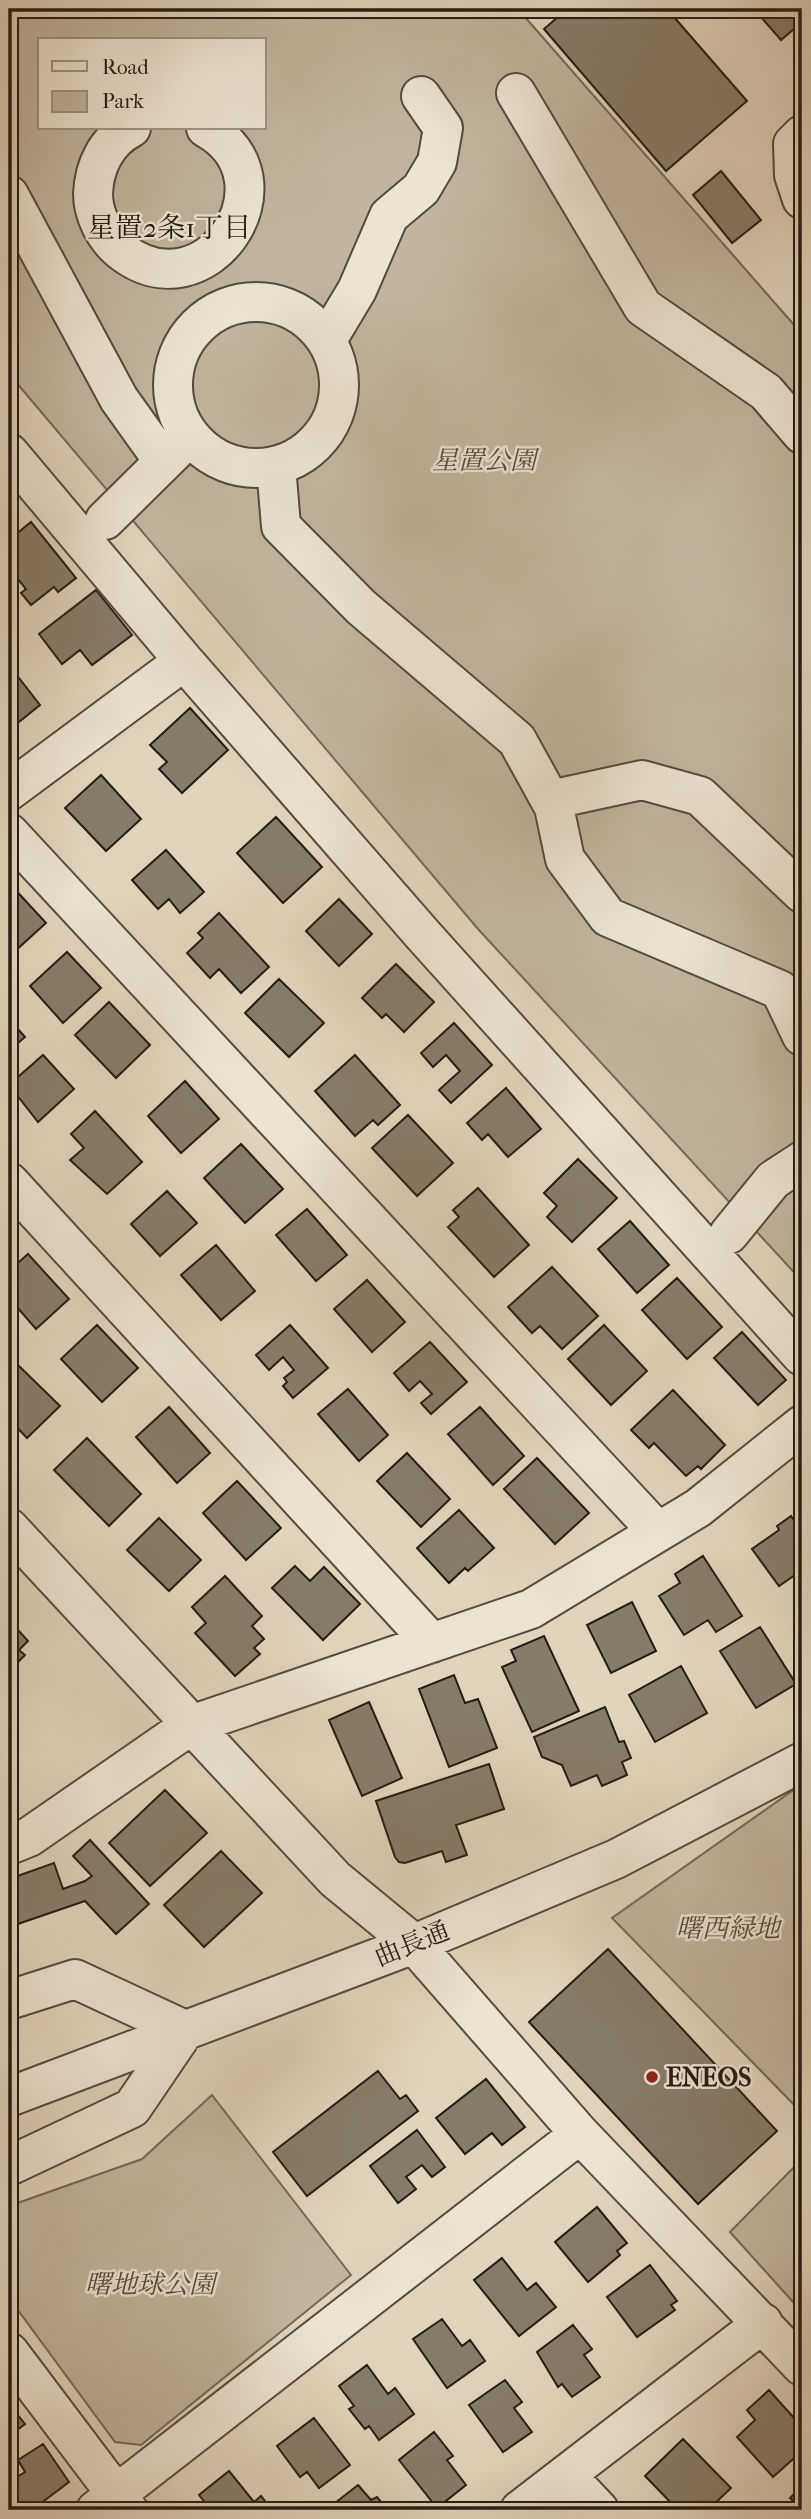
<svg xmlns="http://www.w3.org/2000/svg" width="811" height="2519" viewBox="0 0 811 2519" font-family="'IM FELL French Canon','Noto Serif JP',serif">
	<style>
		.green { fill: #c1b59f; stroke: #736959; stroke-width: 2; fill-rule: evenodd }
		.building { fill: #877c6b; stroke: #251d13; stroke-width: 2 }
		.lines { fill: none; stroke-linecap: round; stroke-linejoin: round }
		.minor-casing { stroke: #544b3d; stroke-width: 42 }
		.minor { stroke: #ece3d3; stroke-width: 38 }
		.poi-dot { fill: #8f2418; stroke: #ece3d3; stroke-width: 2.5 }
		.labels { text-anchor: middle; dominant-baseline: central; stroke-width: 5; stroke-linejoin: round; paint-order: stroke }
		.park-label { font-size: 26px; font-style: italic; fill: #544b3d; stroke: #ece3d3 }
		.street-label { font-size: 26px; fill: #251d13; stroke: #ece3d3 }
		.poi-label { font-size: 26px; font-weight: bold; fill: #251d13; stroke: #ece3d3; text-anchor: start }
		.neighbourhood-label { font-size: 28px; fill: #251d13; stroke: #ece3d3 }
	</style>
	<rect width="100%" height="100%" fill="#e1d4bc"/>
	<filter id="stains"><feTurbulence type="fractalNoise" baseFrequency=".00286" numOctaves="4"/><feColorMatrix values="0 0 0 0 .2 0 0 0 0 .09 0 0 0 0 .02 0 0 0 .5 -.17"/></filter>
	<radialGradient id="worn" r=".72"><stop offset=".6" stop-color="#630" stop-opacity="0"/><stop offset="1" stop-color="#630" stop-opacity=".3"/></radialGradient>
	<path class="green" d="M9 9H518L802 334V1281L478 929 9 374ZM40 40H264V128H40Z
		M802 1784V2113L612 1918Z
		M212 2095 351 2275 141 2445 115 2442 9 2298V2206L142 2159Z
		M802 2159V2312L730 2232Z"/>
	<path class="building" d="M567 9H667L747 101 666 171 544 29Z
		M754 9H802V22L781 40Z
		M721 171 761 220 732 243 693 195Z
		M31 522 76 578 58 592 54 587 31 605 21 593 26 589 9 568V540Z
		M96 590 132 635 92 665 80 650 62 664 39 634Z
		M9 665 40 705 9 730Z
		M190 708 228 750 182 793 159 769 167 762 150 745Z
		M101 775 141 819 106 851 65 808Z
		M276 817 322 867 283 903 237 853Z
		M166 850 204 892 180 913 169 899 158 909 132 880Z
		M10 884 46 923 14 952 9 947Z
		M339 899 372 934 339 966 306 931Z
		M219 913 269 967 241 993 219 969 210 978 187 953 203 938 198 933Z
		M67 952 101 988 63 1023 30 986Z
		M396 964 434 1002 404 1032 386 1014 382 1018 362 998Z
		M279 979 324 1023 289 1057 245 1013Z
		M109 1002 150 1045 116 1078 75 1035Z
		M9 1019 25 1037 9 1051Z
		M454 1023 492 1065 451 1103 439 1090 460 1071 446 1055 433 1067 421 1053Z
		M43 1055 74 1089 38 1122 9 1085Z
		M355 1055 400 1105 378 1125 373 1120 355 1136 315 1091Z
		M185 1081 219 1119 181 1153 148 1116Z
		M506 1088 541 1129 508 1157 488 1134 482 1140 467 1123Z
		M95 1111 142 1162 107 1194 70 1160 84 1148 71 1134Z
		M408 1115 453 1163 417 1196 372 1148Z
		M241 1144 283 1189 245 1223 204 1178Z
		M578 1159 617 1198 572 1242 547 1217 557 1206 544 1193Z
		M478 1188 529 1245 494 1277 448 1227 459 1217 453 1210Z
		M167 1191 197 1223 160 1256 131 1224Z
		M307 1209 347 1255 316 1281 276 1235Z
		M630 1221 669 1265 637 1293 598 1249Z
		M216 1245 255 1291 221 1320 181 1275Z
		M28 1254 69 1299 36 1329 9 1298V1271Z
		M552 1267 598 1316 562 1349 540 1326 532 1333 508 1307Z
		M677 1278 722 1327 687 1359 642 1310Z
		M367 1280 405 1322 372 1352 334 1309Z
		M97 1325 138 1368 102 1402 61 1359Z
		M290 1325 328 1368 293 1398 283 1386 287 1382 284 1378 294 1370 283 1357 269 1370 256 1355Z
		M604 1325 647 1371 611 1405 568 1359Z
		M742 1332 786 1380 758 1405 714 1358Z
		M430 1342 467 1382 431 1414 421 1403 432 1394 420 1381 409 1391 394 1373Z
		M18 1365 60 1406 27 1438 9 1419V1374Z
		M348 1389 388 1435 359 1461 318 1414Z
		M673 1390 725 1445 701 1469 698 1466 686 1476 654 1443 649 1448 631 1430Z
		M169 1407 210 1453 177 1483 136 1437Z
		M480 1407 524 1456 493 1485 448 1434Z
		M87 1438 141 1494 109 1526 54 1470Z
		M407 1453 450 1499 421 1527 377 1481Z
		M537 1458 589 1513 555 1544 504 1489Z
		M237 1481 281 1528 246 1560 203 1513Z
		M459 1510 494 1548 468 1571 465 1568 449 1583 417 1548Z
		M791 1516 802 1532V1570L779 1586 752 1549 779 1530 777 1526Z
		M159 1518 201 1560 169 1591 127 1550Z
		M703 1556 742 1616 716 1632 708 1620 684 1635 659 1596 680 1583 675 1574Z
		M295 1566 310 1581 324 1567 360 1604 323 1640 272 1588Z
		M225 1576 262 1616 252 1626 264 1639 254 1648 260 1654 235 1676 195 1633 206 1623 192 1607Z
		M802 1600V1615L795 1605Z
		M632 1602 656 1651 611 1673 587 1625Z
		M9 1620 28 1641 19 1650 25 1655 9 1671Z
		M760 1627 796 1684 756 1708 720 1651Z
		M544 1636 579 1711 532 1732 502 1667 516 1661 511 1650Z
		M681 1666 707 1713 655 1742 629 1695Z
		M454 1675 465 1703 478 1699 497 1748 449 1767 419 1689Z
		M369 1702 402 1778 362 1796 329 1720Z
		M605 1707 619 1742 624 1741 631 1758 622 1762 627 1775 602 1786 597 1775 571 1786 562 1765 542 1757 534 1737Z
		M9 1759 18 1768 9 1777Z
		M489 1764 504 1809 456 1825 467 1855 446 1862 442 1851 405 1863 399 1862 395 1857 376 1801Z
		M165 1790 207 1833 150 1886 109 1843Z
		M90 1840 149 1904 116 1934 85 1901 9 1927V1879L54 1863 63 1889 85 1881 92 1876 73 1856Z
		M221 1851 262 1893 204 1947 164 1905Z
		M608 1949 777 2131 698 2204 529 2022Z
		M378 2071 400 2099 406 2095 418 2111 307 2196 273 2152Z
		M486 2079 525 2127 502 2145 492 2133 465 2154 436 2118Z
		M417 2130 445 2167 432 2177 422 2165 406 2177 416 2189 398 2203 370 2166Z
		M597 2207 627 2243 617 2251 620 2255 588 2282 555 2242Z
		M502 2258 527 2290 536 2283 556 2307 519 2336 474 2280Z
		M650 2265 677 2301 671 2305 675 2310 637 2337 607 2297Z
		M442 2319 462 2346 470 2340 485 2361 447 2388 413 2339Z
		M573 2325 592 2349 584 2355 600 2377 572 2397 562 2384 558 2387 537 2352Z
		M367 2365 388 2394 395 2388 414 2414 379 2440 369 2426 365 2429 349 2409 354 2406 339 2386Z
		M505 2380 522 2402 514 2408 532 2432 503 2452 469 2405Z
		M769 2390 802 2427V2451L773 2477 737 2437 755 2420 747 2410Z
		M9 2404 25 2424 9 2436Z
		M314 2418 350 2465 319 2488 307 2472 300 2477 277 2446Z
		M434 2432 453 2456 447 2460 466 2485 437 2508 399 2460Z
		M683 2439 731 2488 708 2510H678L645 2476Z
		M43 2444 69 2482 32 2510H13L9 2503V2482L25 2472 18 2460Z
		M229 2471 254 2502 261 2496 272 2510H211L199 2495Z
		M358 2485 371 2500 377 2497 388 2510H340L335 2503Z
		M802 2486V2510L790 2498Z"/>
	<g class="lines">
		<g class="minor-casing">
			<path id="minor" d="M516 93 643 307 766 392 802 434
				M131 128C106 141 94 167 93 194 93 215 105 237 120 250 205 319 299 180 206 128
				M802 135 793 144 794 175 802 199
				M9 195 119 399 164 462
				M173 385a83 83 0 1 1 166 0a83 83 0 1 1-166 0Z
				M327 340 357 290 389 216 421 189 437 162 443 128 421 96
				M9 453 184 661 424 936 802 1356
				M276 466 281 526 361 607 517 740 554 807 565 859 608 917 780 990 802 1036
				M105 520 181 445
				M9 791 184 661
				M550 800 642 780 700 796 802 893
				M9 833 657 1531
				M9 1182 432 1643
				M729 1234 773 1180 802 1161
				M9 1528 335 1879 414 1944 580 2134 802 2366
				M9 1845 29 1837 191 1725 531 1609 698 1508 802 1425
				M9 2000 75 1979 185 2030 132 2108 9 2166
				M9 2097 414 1944 616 1859 802 1762
				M9 2352 128 2510
				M566 2475 599 2510
				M96 2510 580 2134
				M520 2510 763 2323"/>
		</g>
		<use href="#minor" class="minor"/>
	</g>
	<circle class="poi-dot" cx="652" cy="2077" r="7"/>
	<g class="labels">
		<g class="park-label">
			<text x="484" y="460">星置公園</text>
			<text x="728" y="1928">曙西緑地</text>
			<text x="150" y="2284">曙地球公園</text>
		</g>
		<g class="street-label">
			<text transform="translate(412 1944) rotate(-22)">曲長通</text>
		</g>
		<g class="poi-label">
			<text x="666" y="2077">ENEOS</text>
		</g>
		<g class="neighbourhood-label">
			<text x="169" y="227">星置2条1丁目</text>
		</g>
	</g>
	<rect width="811" height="2519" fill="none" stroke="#e1d4bc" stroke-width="35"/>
	<rect x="10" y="10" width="790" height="2498" fill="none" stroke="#251d13" stroke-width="3.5"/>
	<rect x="18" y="18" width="776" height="2484" fill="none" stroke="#251d13" stroke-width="2"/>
	<rect x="38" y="38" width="228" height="91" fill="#ece3d3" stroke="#9c9486" stroke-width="2"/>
	<rect x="52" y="61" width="35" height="10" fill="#ece3d3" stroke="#9c9486" stroke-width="2"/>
	<text x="102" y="74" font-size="21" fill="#251d13">Road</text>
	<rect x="52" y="91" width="35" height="21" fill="#c1b59f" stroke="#9c9486" stroke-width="2"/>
	<text x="102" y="108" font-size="21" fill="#251d13">Park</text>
	<rect width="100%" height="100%" filter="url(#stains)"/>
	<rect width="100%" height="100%" fill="url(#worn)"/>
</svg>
